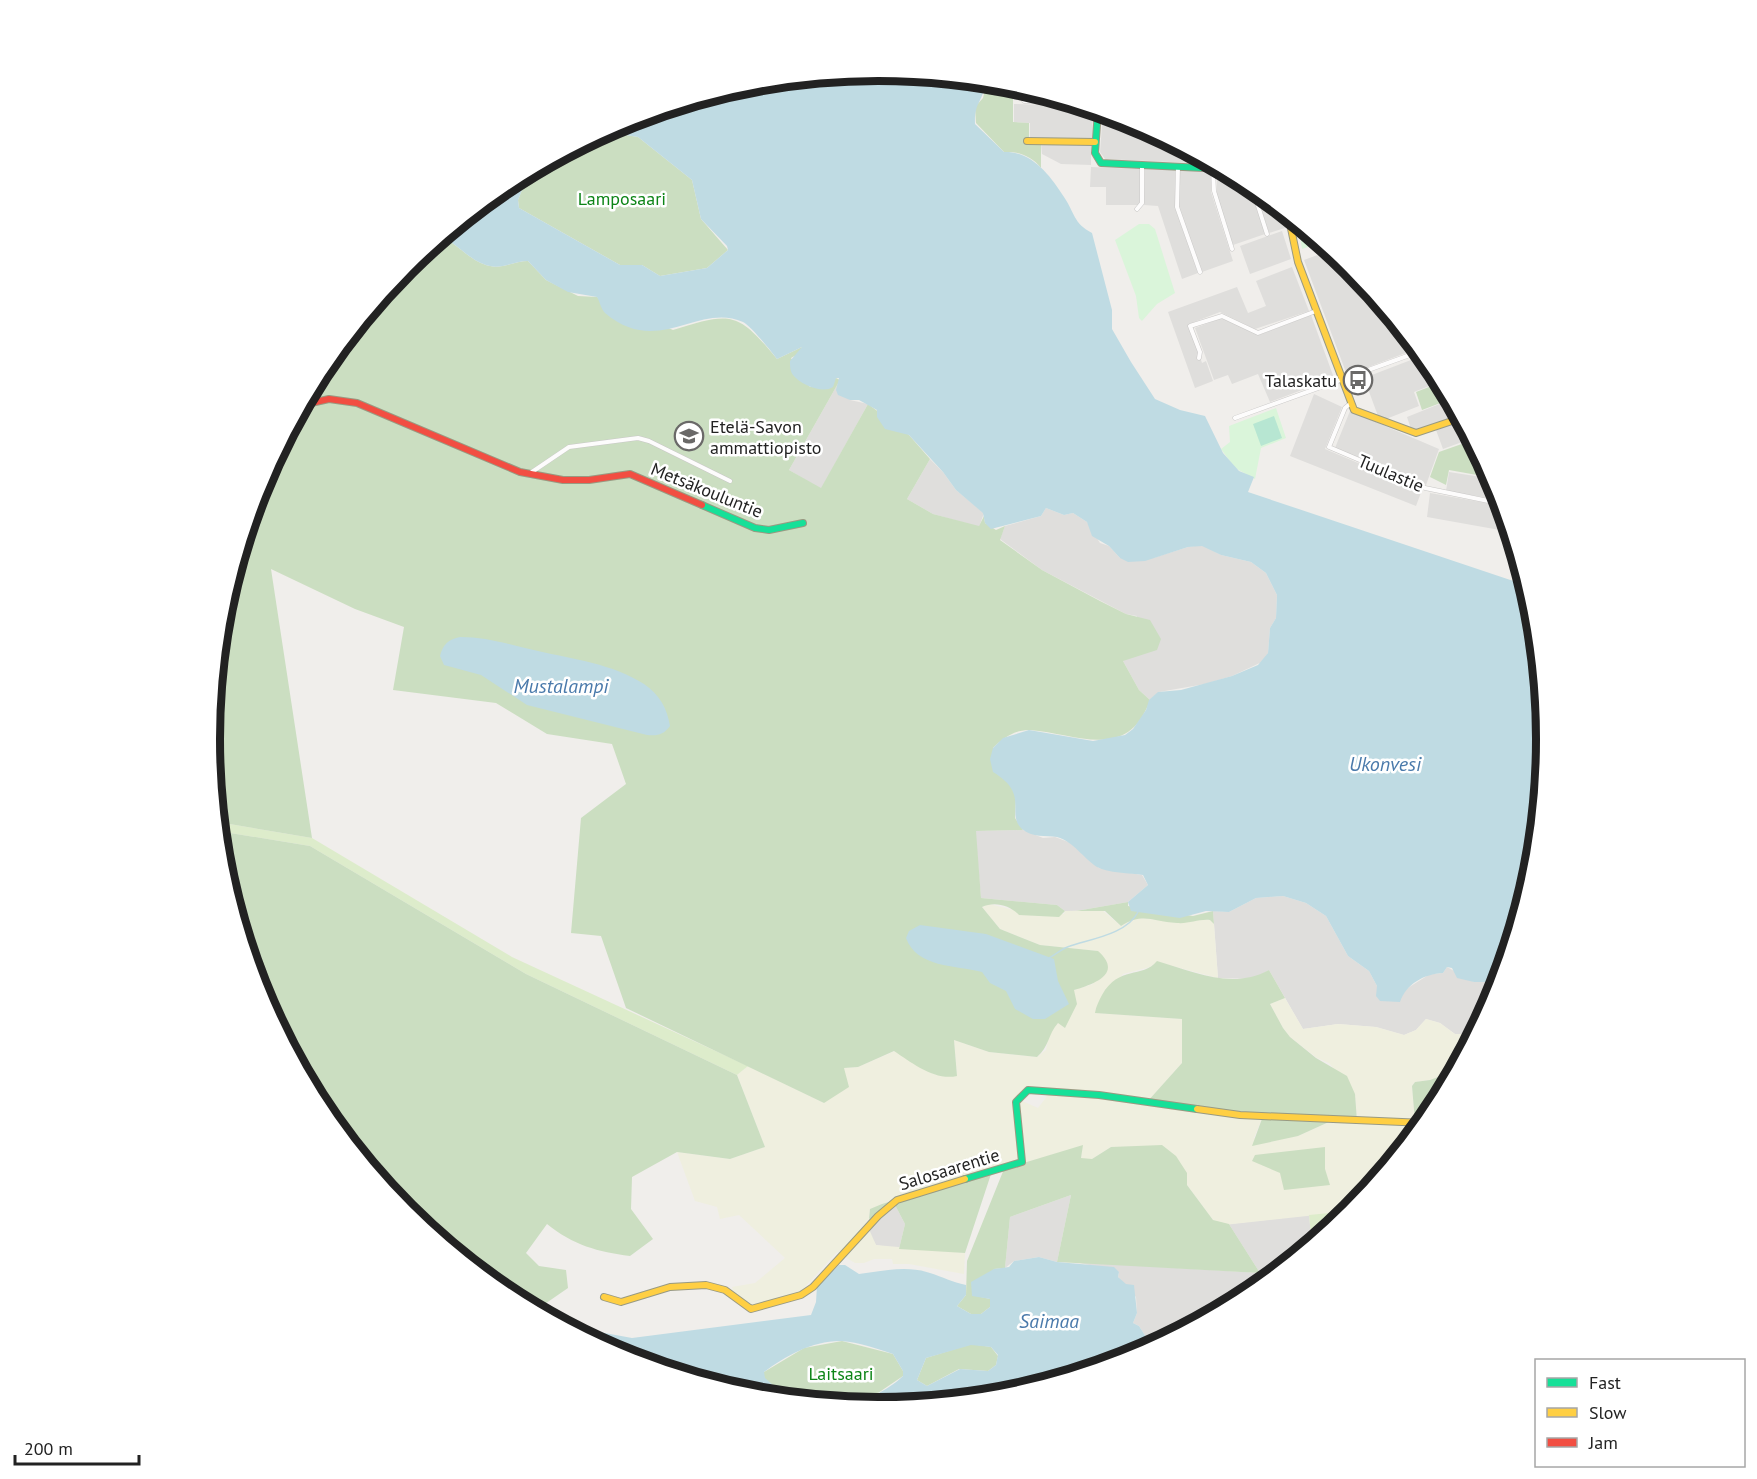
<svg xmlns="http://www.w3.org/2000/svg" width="1757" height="1479" viewBox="0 0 1757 1479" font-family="'PT Sans',sans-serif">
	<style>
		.residential { fill: #dfdedc }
		.farmland { fill: #efefdf; fill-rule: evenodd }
		.grass { fill: #ddeccb }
		.forest { fill: #cbdec1 }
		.park { fill: #daf5da }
		.pitch { fill: #b7e6d2 }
		.water { fill: #bfdbe3; fill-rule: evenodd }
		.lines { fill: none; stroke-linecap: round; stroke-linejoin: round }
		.stream { stroke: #bfdbe3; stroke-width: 1.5 }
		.street-casing { stroke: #c9c8c7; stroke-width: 5 }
		.fast-casing { stroke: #999a82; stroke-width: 8 }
		.slow-casing { stroke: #999a82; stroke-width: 8 }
		.jam-casing { stroke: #999a82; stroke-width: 8 }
		.street { stroke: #fdfcfc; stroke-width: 4 }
		.fast { stroke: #16e098; stroke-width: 6 }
		.slow { stroke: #ffcf43; stroke-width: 6 }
		.jam { stroke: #f24e42; stroke-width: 6 }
		.labels { text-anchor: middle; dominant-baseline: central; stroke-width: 5; stroke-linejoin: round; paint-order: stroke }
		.park-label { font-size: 18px; fill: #0c8416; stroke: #fff }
		.poi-label { font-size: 18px; fill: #222; stroke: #fff; text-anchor: end }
		.street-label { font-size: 18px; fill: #222; stroke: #fff }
		.water-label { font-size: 20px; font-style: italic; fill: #4a7aab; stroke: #fff }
		.rim { fill: none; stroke: #222; stroke-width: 8 }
	</style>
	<rect width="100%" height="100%" fill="#f0eeeb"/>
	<path class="residential" d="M1014 85 1065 100H1014Z
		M1014 104 1083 106 1093 109 1092 140 1030 139V123L1014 122Z
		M1103 112 1135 122 1213 164 1105 159 1100 152Z
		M1041 144 1091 145V165L1061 164 1042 154Z
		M1091 167 1140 169V205H1106V187H1090Z
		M1145 169 1175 170V207L1198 273 1182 279 1158 206 1144 205Z
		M1180 170 1211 172V192L1233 261 1202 272 1178 204Z
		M1217 175 1236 176 1248 182 1265 234 1233 245 1217 198Z
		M1254 187 1282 210 1288 227 1269 233Z
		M1282 231 1291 259 1250 274 1240 246Z
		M1331 250 1352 267 1419 348 1347 375 1304 260Z
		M1292 267 1309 311 1255 329 1220 312 1189 324 1202 363 1206 361 1213 381 1195 388 1168 312 1237 287 1248 313 1266 306 1256 281Z
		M1311 315 1334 378 1270 402 1258 374 1232 384 1228 375 1214 380 1195 328 1222 318 1259 335Z
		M1424 355 1442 381 1414 392 1419 406 1386 419 1378 416 1364 378Z
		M840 380 850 400 868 404 821 489 789 470Z
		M1314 394 1342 407 1325 449 1422 490 1416 506 1290 456Z
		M1452 399 1460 415 1419 430 1411 429 1407 417Z
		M1350 411 1439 449 1426 485 1335 448Z
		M1463 420 1473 438 1443 449 1436 430Z
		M930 459 943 472 956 490 984 513 979 527 933 514 907 499Z
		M1449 472 1494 479 1502 500 1446 491Z
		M1430 493 1503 506 1511 532 1427 517Z
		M1046 508 1064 515 1073 513 1087 522 1100 543 1109 546 1120 558H1153L1188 547 1202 545 1221 555 1251 562 1266 573 1277 595 1276 618 1270 628 1268 653 1264 661 1232 676 1205 684 1159 692 1150 700 1139 690 1123 661 1137 616 1126 614 1042 570 1000 539 1005 526 1041 516Z
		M1023 830 1043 838 1055 837 1071 843 1099 868 1142 875 1148 885 1128 902 1076 911H1065L1057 905 981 898 975 831Z
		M1283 896 1306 903 1326 916 1348 956 1369 971 1377 986 1403 991 1430 974 1443 973 1447 967 1474 982H1501L1496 996 1476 1034H1455L1440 1023 1426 1019 1416 1030 1404 1035 1376 1027 1338 1024 1303 1029 1269 970 1254 979 1218 978 1213 911 1229 912 1256 898Z
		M1071 1195 1057 1262 1039 1257 1014 1261 1005 1268 1010 1217Z
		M895 1205 905 1224 899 1249 876 1245 870 1234 869 1219Z
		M1309 1215 1312 1245 1250 1296 1153 1348 1139 1326 1133 1323 1137 1313 1136 1297 1118 1277 1119 1272 1076 1262 1260 1273 1229 1224Z"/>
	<path class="farmland" d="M989 904 1014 910 1064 914 1065 911 1102 910 1121 926 1135 918 1191 922 1198 919 1211 920 1214 924 1218 978 1157 962 1150 967 1123 974 1096 1013 1182 1019V1063L1148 1101 1263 1116 1254 1138 1298 1136 1331 1121H1357L1355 1094 1329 1063 1317 1058 1290 1037 1283 1028 1270 1004 1285 998 1303 1029 1338 1024 1376 1027 1404 1035 1416 1030 1426 1019 1440 1023 1455 1034H1476L1457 1070 1430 1080 1415 1082 1412 1086 1415 1122 1425 1124 1353 1211 1224 1225 1213 1220 1187 1185 1111 1147 1092 1159H1081L1082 1146 870 1209 868 1227 876 1245 965 1253 964 1274 909 1264H893L892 1259H874L864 1263H855L837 1252 801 1291 752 1306 744 1304 733 1291 732 1287 755 1283 785 1258 739 1215 720 1219 717 1207 695 1201 677 1152 730 1159 765 1147 737 1075 748 1066 824 1103 844 1068 858 1067 895 1051 934 1074 957 1076 954 1040 989 1052 1037 1057 1046 1050 1049 1032 1058 1022 1065 1028 1074 990 1093 984 1098 951 1040 945 1000 929 982 907ZM1038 1088 1063 1094 1048 1095 1038 1108 1020 1100 1022 1094Z"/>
	<path class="grass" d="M218 822 312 838 512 957 748 1066 737 1075 526 974 310 846 218 831Z
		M1350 1211 1351 1213 1312 1245 1309 1215Z"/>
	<path class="forest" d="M987 81 1013 85V122L1029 123V140L1041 139V168C1032 156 1018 151 1004 152L976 123 975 107 983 98Z
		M620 134 638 137 692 180 701 219 728 250 707 268 660 276 642 265H620L519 208 518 200 524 185 521 178 552 159 561 161 604 137Z
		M441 237C459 244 470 262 490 266 502 269 515 261 528 261L546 280 578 296 597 297 673 330C732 312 737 311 777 359L802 347 800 353 791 358 810 387H820L836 378 840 380 789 470 821 488 868 404 909 435 930 459 907 499 933 514 979 526 984 516 985 523 996 530 1005 526 1000 540 1042 570 1100 601 1126 614 1150 620 1161 639 1157 650 1123 661 1139 690 1150 700C1128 762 1078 734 1030 730 1016 729 1002 739 993 748L1016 795 1015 818 1023 830 976 831 981 898 1057 905 1065 911 1059 917 1019 915C1010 905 994 901 982 907L1000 929 1040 945 1098 951C1124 974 1093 984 1074 990L1077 1004 1065 1028 1058 1023C1048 1034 1049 1047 1037 1057L989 1052 954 1040 957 1076C935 1081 912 1063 894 1051L858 1067 844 1068 849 1087 824 1103 626 1008 601 936 571 933 581 818 626 784 612 744 547 734 496 703 393 690 404 627 355 609 271 569 312 838 218 822 210 739 222 609 261 483 322 368 406 266Z
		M1442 382 1451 399 1422 410 1416 392Z
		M1473 440 1494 478 1449 470 1446 485 1430 477 1439 452Z
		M218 831 310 846 526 974 737 1075 765 1147 730 1159 677 1152 632 1177 631 1209 653 1239 630 1256C598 1252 573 1245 547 1224L526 1253 539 1266 566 1270 568 1288 539 1308C513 1302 496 1287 476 1271L478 1257 453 1252 405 1212 400 1199 393 1197 322 1111 260 995 222 870Z
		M1128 902V906L1193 916 1213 911 1214 924 1210 920C1198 919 1189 924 1177 923 1152 922 1144 912 1121 926L1105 911H1076Z
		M1157 961C1195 972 1232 990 1269 970L1285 998 1270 1004 1283 1028 1290 1037 1316 1058 1347 1076 1355 1094 1357 1121H1331L1298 1136 1252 1146 1263 1116 1147 1102 1182 1063V1019L1095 1013C1096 1006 1099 1001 1102 995 1119 965 1142 979 1157 961Z
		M1457 1070 1442 1097 1432 1104 1425 1123 1415 1122 1412 1086 1415 1082 1430 1080Z
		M1083 1145 1081 1158 1092 1159 1111 1147 1162 1145 1176 1156 1187 1173V1185L1213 1220 1229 1224 1260 1273 1057 1262 1071 1195 1010 1217 1005 1268 994 1269 981 1297 990 1299V1307L981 1314H971L957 1306 966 1295 967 1261 1004 1169Z
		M1325 1147V1169L1330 1185 1284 1190 1280 1173 1252 1161 1255 1155Z
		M992 1171 965 1253 899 1249 905 1224 895 1205 869 1219 870 1209 882 1204Z
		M842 1341 893 1354 903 1371V1376L878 1393 853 1403 839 1405 783 1394 764 1378V1372L804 1348Z
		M971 1344 991 1347 998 1356 996 1365 988 1371 959 1369 927 1386 917 1380 926 1358Z"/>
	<path class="park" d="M1298 223 1322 242 1302 249Z
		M1139 224H1149L1155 229 1175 293 1157 304 1142 321 1139 318 1136 296 1115 240Z
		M1276 408 1286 438 1261 448 1255 479 1235 468 1221 449 1230 442 1229 426Z"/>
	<path class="pitch" d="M1274 416 1282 438 1261 446 1253 424Z"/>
	<path class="water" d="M879 71 985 81C984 102 974 101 975 124L1004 152C1032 151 1050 175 1064 197 1075 213 1073 223 1092 233L1112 310V329L1131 362 1155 399 1180 410 1205 416 1223 453 1239 471 1254 477 1248 492 1528 586 1535 609 1547 740 1535 870 1501 982H1474L1457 978 1452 968 1447 967 1443 973C1424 974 1406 984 1400 1002L1380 1001 1376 996 1377 986 1369 971 1348 956 1326 916 1306 903 1283 896 1256 898 1229 912 1206 911 1180 918 1131 911 1128 902 1148 885 1143 875C1130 873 1108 873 1097 867 1083 858 1074 842 1057 837 1046 835 1032 838 1022 829 1005 813 1031 795 993 772L990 759 993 748 1003 738 1029 730 1093 741 1125 735 1133 729 1146 710 1149 700 1158 692 1181 690 1232 676 1258 665 1268 653 1270 628 1276 618 1277 595 1266 573 1251 562 1221 555 1202 546 1188 547 1145 561 1128 562 1120 558 1109 546 1092 536 1087 522 1073 513 1064 515 1046 508 1041 516 991 529 985 523 983 513 956 490 943 472 909 435 885 429 877 417V410L859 400H850L838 395 836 390 839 378H836L833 387C823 394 801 385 793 375 790 371 790 366 790 361L802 347 777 359C771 351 750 325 743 322 698 302 658 358 605 313 601 309 600 302 597 297L568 292 546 280 528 261C515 261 502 269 490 266 470 262 459 244 441 237L507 183 525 173 521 178 524 185 518 200 519 208 620 265H642L660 276 707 268 728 250 727 246 701 219 692 180 638 137 620 134 604 137 561 161 552 159 623 121 748 83Z
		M460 637C487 637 512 645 538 651 573 659 613 664 644 684 660 695 667 708 670 726 663 735 658 736 647 735L527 705 481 675 444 665 440 656C443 644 449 639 460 637Z
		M920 925 986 934 1054 959 1058 981 1069 1004 1045 1019H1033L1015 1009 1006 991 990 983 982 972C955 965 917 968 906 938L909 931Z
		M1039 1257 1057 1262 1114 1267 1119 1272 1118 1277 1126 1284 1134 1285 1137 1313 1133 1323 1139 1326 1153 1348 1134 1358 1009 1396 879 1408 839 1405C861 1403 888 1391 903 1376V1371L893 1354C878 1349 858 1342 842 1341 814 1340 785 1356 764 1372L765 1378 783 1394 839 1405 748 1396 622 1357 561 1325 632 1338 811 1315 816 1302 817 1286 839 1265H845L859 1274C882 1271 907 1265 930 1273 943 1277 952 1282 966 1285V1295L957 1306 971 1314H981L990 1307V1299L972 1296 971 1282 994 1269 1009 1267 1014 1261ZM971 1345 991 1347 998 1355 996 1365 988 1371 960 1369 927 1386 917 1380 926 1358Z"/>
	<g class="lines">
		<path class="stream" d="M1049 958C1056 954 1063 948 1070 946 1091 939 1127 934 1138 912"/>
		<g class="street-casing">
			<path id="street" d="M1024 101 1077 104
				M1204 159 1205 168
				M1178 167 1177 207 1200 272
				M1213 169 1214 191 1232 249
				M1251 184 1267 234
				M1137 209 1142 203V166
				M1199 358 1200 352 1190 326 1222 316 1258 333 1316 311
				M1351 403 1345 408 1329 447 1425 488 1503 504
				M1235 418 1421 351
				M529 474 569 447 638 438 649 441 730 481"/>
		</g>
		<g class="fast-casing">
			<path id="fast" d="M1098 110 1095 153 1101 163 1224 169
				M702 505 755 528 769 530 803 523
				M965 1179 1022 1162 1016 1102 1028 1090 1099 1095 1197 1109"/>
		</g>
		<g class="slow-casing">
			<path id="slow" d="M1027 141 1095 142
				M1288 214 1298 262 1354 410 1416 433 1461 418
				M1197 1109 1240 1115 1425 1123
				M604 1297 621 1302 670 1287 706 1285 725 1290 751 1309 801 1295 813 1287 878 1216 897 1200 965 1179"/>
		</g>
		<g class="jam-casing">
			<path id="jam" d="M302 405 329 399 357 403 520 472 563 480H589L630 474 702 505"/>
		</g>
		<use href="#street" class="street"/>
		<use href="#fast" class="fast"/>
		<use href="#slow" class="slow"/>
		<use href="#jam" class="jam"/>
	</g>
	<defs>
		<g id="bus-ring" transform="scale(1.5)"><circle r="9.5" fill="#fff" stroke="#6a6968" stroke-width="1.5"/><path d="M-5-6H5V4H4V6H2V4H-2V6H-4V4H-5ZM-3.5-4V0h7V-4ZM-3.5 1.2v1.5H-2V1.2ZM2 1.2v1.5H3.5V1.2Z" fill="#6a6968"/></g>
		<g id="school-ring" transform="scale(1.5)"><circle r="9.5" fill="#fff" stroke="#6a6968" stroke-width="1.5"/><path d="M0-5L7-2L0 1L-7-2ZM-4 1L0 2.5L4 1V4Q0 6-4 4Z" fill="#6a6968"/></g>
	</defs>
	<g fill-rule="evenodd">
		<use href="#bus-ring" x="1358" y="380"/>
		<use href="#school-ring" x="689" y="436"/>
	</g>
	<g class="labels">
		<g class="park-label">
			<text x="622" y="198">Lamposaari</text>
			<text x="841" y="1373">Laitsaari</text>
		</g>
		<g class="poi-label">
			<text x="1337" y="380">Talaskatu</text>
			<text x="710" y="426" text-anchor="start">Etelä-Savon<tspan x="710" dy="21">ammattiopisto</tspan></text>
		</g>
		<g class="street-label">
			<text transform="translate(1391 473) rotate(23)">Tuulastie</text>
			<text transform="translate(707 490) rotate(22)">Metsäkouluntie</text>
			<text transform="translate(949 1169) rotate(-17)">Salosaarentie</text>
		</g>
		<g class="water-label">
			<text x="561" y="686">Mustalampi</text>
			<text x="1385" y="764">Ukonvesi</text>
			<text x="1049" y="1321">Saimaa</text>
		</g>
	</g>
	<path d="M0 0H1757V1479H0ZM220 739a658 658 0 1 1 1316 0a658 658 0 1 1-1316 0Z" fill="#fff" fill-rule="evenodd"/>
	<path class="rim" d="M220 739a658 658 0 1 1 1316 0a658 658 0 1 1-1316 0Z"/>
	<rect x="1535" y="1359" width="210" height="108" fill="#ffffff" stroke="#a7a7a7" stroke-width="1.5"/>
	<rect x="1547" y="1378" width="30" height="9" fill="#16e098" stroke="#a7a7a7" stroke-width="1.5"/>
	<text x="1589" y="1389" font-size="18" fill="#222222">Fast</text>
	<rect x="1547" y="1408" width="30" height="9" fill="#ffcf43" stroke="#a7a7a7" stroke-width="1.5"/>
	<text x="1589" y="1419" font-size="18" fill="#222222">Slow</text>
	<rect x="1547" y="1438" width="30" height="9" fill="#f24e42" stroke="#a7a7a7" stroke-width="1.5"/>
	<text x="1589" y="1449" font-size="18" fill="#222222">Jam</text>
	<path d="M15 1455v9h124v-9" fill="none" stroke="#222222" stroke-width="3"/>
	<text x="24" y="1455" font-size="18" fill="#222222" stroke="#ffffff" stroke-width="4.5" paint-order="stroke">200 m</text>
</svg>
